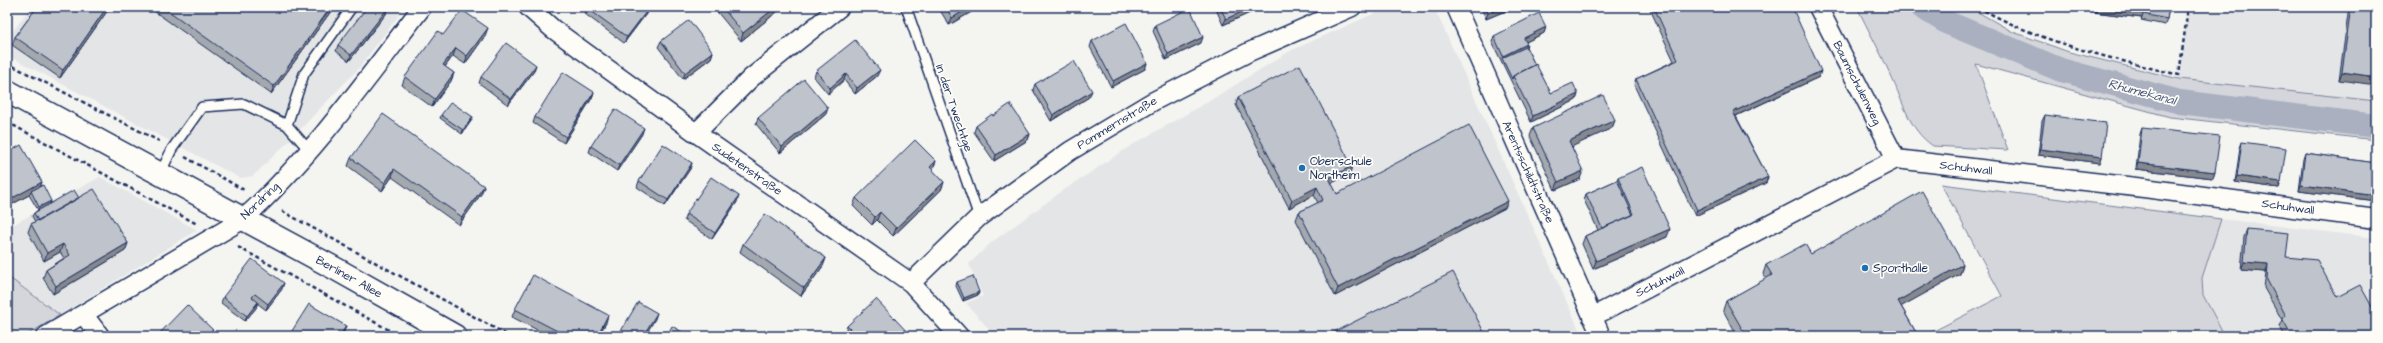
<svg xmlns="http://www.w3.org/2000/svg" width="2383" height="343" viewBox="0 0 2383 343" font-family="'Architects Daughter',sans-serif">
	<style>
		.built { fill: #e4e5e6 }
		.green { fill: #d4d6db; stroke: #78829c }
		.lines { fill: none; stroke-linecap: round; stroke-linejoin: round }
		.canal { stroke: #aab0bf; stroke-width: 24 }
		.lane-casing { stroke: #1b2f5e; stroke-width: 12 }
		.street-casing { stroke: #1b2f5e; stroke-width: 21 }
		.secondary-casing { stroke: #1b2f5e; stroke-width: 25 }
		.path { stroke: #1b2f5e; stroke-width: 2.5; stroke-dasharray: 4 3; stroke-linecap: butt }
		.lane { stroke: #fdfcf7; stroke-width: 9 }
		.street { stroke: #fdfcf7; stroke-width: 18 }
		.secondary { stroke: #fdfcf7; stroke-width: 22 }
		.wall { fill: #a4a8af; stroke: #1b2f5e }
		.shaded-wall { fill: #86888f; stroke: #1b2f5e }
		.building { fill: #bfc3cc; stroke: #1b2f5e }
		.poi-dot { fill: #1f6fb2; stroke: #fdfcf7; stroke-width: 1.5 }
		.labels { text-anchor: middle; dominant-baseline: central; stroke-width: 3.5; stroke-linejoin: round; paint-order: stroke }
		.street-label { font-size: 12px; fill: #1b2f5e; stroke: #fdfcf7 }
		.poi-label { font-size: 12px; fill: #1b2f5e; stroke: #fdfcf7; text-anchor: start }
		.water-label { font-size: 13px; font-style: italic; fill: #46567b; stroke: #fdfcf7 }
	</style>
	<rect width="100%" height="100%" fill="#f4f4f1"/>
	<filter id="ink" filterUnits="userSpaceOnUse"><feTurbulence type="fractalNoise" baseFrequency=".025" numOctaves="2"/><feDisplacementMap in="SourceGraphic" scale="8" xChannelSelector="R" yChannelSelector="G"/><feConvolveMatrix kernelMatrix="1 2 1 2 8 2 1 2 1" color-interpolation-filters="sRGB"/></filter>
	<g filter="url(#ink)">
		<path class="built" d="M31 7H405L359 68 290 140 253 176 240 178 7 55V39Z
			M1389 7H1434L1582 336H995L966 303 983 296 969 264 992 242 1061 192 1132 145 1211 100 1290 51Z
			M2188 7H2376V103L2179 79Z
			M100 177 197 230 60 315 7 276V228Z
			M2221 219 2376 238V336H2225L2203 295 2202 278Z"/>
		<path class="green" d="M1857 7H1969L2013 32 2069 52 2179 79 2376 101V140L2170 117 1976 64 2008 150 1933 146C1908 129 1903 101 1891 76 1881 53 1868 30 1857 7Z
			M1941 184 2221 219 2202 278 2203 295 2225 336H1924L2002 296Z
			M7 276 60 315 25 336H7Z"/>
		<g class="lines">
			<path class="canal" d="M1922 7 1948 23 2061 70 2180 102 2376 126"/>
			<g class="lane-casing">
				<path id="lane" d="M906 7 979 217
					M287 125 304 74 352 7
					M160 174 172 149 202 107 244 104 287 125 309 150"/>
			</g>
			<g class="street-casing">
				<path id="street" d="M528 7 553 29 696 133 911 283 959 336
					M1456 7 1601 336
					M1818 7 1896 159
					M696 133 751 78 840 7
					M911 283 979 217 1070 151 1152 102 1249 52 1352 7
					M83 314 100 336
					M1592 317 1896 159 2144 188 2376 219
					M46 336 242 220C311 158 366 80 422 7"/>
			</g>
			<g class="secondary-casing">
				<path id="secondary" d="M7 91 336 269 455 336"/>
			</g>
			<path class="path" d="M1978 7C2044 44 2107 57 2179 75L2188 7
				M7 63 159 141
				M7 122 197 224
				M185 157 244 190
				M282 211 509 336
				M238 247 400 336"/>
			<use href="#lane" class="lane"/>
			<use href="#street" class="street"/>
			<use href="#secondary" class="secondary"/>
		</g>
		<path class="wall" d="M37 7H110L60 78 12 45 15 37Z
			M152 7H334L271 94 151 9Z
			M714 7H783L741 41 714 8Z
			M938 7H980L949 25Z
			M1215 7H1263L1223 25Z
			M1481 7H1511L1510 9 1486 19Z
			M1649 7H1792L1819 77 1736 116 1768 177 1766 183 1695 216 1634 85 1636 79 1674 61Z
			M2061 7H2071V8Z
			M2073 7H2169L2167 19 2165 25 2141 20 2142 18 2094 12Z
			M2349 7H2376L2339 80Z
			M388 8 386 14 349 61 336 51 338 45Z
			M587 8H649L646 14 624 43 585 14Z
			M1155 25 1201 43 1166 60 1153 31Z
			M1546 27 1544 33 1526 42V47L1535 65 1551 93 1578 94 1576 100 1531 122 1492 42 1494 36Z
			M443 35 485 36 465 64 453 56 445 67 454 73 451 81 432 107 402 85 405 77Z
			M661 41 713 52 711 58 683 79 658 47Z
			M1092 41 1147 63 1145 69 1111 87 1090 47Z
			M534 71 508 105 479 83 481 77Z
			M816 71 877 76 855 94 844 80 828 94 814 77Z
			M1035 84 1089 97 1051 121 1033 90Z
			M594 92 592 98 564 143 533 123 535 117Z
			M1238 97 1350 174 1331 183 1337 194 1505 208 1335 296 1296 220 1299 212 1318 203 1314 195 1289 208 1236 105Z
			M826 114 780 153 756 124 758 118Z
			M441 115 473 117 471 121 462 134 440 118Z
			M2045 115 2102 157 2100 163 2038 155 2042 121Z
			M993 116 1030 134 1028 140 994 161 974 132 976 126Z
			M1615 120 1612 128 1572 146 1580 179 1555 190 1530 136 1533 128Z
			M2142 128 2215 172 2213 178 2136 169 2140 134Z
			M642 134 617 171 589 152 591 146Z
			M2242 142 2281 182 2279 188 2235 182 2240 148Z
			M2305 153 2376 163V201L2299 191 2303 159Z
			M351 158 484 186 481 194 459 225 392 177 382 191 348 166Z
			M936 161 932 170 944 182 941 190 893 236 877 220 872 225 853 206 856 198Z
			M692 163 690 169 665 206 637 187 639 181Z
			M1618 178 1667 237 1593 269 1582 244 1585 236 1598 230 1584 200 1586 194 1617 180Z
			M42 182 40 186 50 203 79 198 128 243 125 251 53 294 43 278 46 270 64 258 60 252 44 261 28 232 31 224 35 222 32 216 34 213 38 210 29 195 7 207Z
			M737 202 712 239 684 220 686 214Z
			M2247 229 2286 257 2337 297 2376 336H2285L2279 326 2282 320 2264 288 2266 272 2241 270 2244 237Z
			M743 244 826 258 823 266 801 296 740 252Z
			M1811 254 1963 264 1960 274 1901 306 1918 336H1737L1723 310 1726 301 1766 279 1763 274 1766 265Z
			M957 282 979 292 978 295 963 301 956 286Z
			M282 289 266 310 257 303 256 308 245 321 221 303 223 297Z
			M515 309 606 323 598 336H549L512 317Z
			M847 326 911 336H847L844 334Z"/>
		<path class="shaded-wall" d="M107 7H110L60 78 63 70Z
			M331 7H334L271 94 274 86Z
			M776 7H783L741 41 743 33Z
			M970 7H980L949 25 952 18Z
			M1252 7H1263L1223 25 1226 19Z
			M1502 7H1511L1510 9 1486 19 1488 13Z
			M2096 7H2103L2144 12 2142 18 2094 12Z
			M388 8 386 14 349 61 351 55Z
			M649 8 646 14 624 43 627 37Z
			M1546 27 1544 33 1522 44 1524 38Z
			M488 28 485 36 465 64 467 56Z
			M1203 37 1201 43 1166 60 1168 54Z
			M1527 44 1525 50 1502 58 1503 56Z
			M456 48 453 56 440 73 443 65Z
			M713 52 711 58 683 79 685 73Z
			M1147 63 1145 69 1111 87 1113 81Z
			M536 65 534 71 508 105 511 99Z
			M880 70 877 76 855 94 857 88Z
			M1821 71 1819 77 1731 118 1733 112Z
			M2342 72 2376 77V85L2339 80Z
			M454 73 451 81 432 107 435 99Z
			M846 74 844 80 828 94 830 88Z
			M1092 91 1089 97 1051 121 1053 115Z
			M594 92 592 98 564 143 566 137Z
			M1578 94 1576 100 1531 122 1533 116Z
			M828 108 826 114 780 153 782 147Z
			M473 117 471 121 462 134 463 130Z
			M1615 120 1612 128 1567 149 1569 141Z
			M644 128 642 134 617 171 619 165Z
			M1030 134 1028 140 994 161 996 155Z
			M2040 149 2102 157 2100 163 2038 155Z
			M936 161 933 169 927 175 930 167Z
			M692 163 690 169 665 206 668 200Z
			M2138 163 2215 172 2213 178 2136 169Z
			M1352 166 1350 174 1326 186 1329 178Z
			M394 169 392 177 382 191 385 183Z
			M1583 171 1580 179 1555 190 1558 182Z
			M2237 176 2281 182 2279 188 2235 182Z
			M1768 177 1766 183 1695 216 1697 210Z
			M42 182 39 190 31 191 29 195 7 207V201Z
			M944 182 941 190 893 236 896 228Z
			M2301 185 2376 195V201L2299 191Z
			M484 186 481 194 459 225 462 217Z
			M1317 187 1314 195 1289 208 1292 200Z
			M739 196 737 202 712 239 715 233Z
			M51 201 50 204 38 211 39 207Z
			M1508 201 1505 208 1335 296 1338 288Z
			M880 212 877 220 872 225 875 217Z
			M1670 229 1667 237 1593 269 1596 261Z
			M128 243 125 251 53 294 56 286Z
			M63 244 60 252 44 261 47 253Z
			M826 258 823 266 801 296 804 288Z
			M2244 262 2268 264 2266 272 2241 270Z
			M1963 264 1960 274 1895 310 1898 301Z
			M284 283 282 289 266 310 268 304Z
			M979 292 978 295 963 301 964 298Z
			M258 302 256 308 245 321 247 316Z
			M657 313 655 319 645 336H643Z
			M608 315 606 323 598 336H597Z
			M346 326 344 332 341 336H340Z
			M213 330 210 336H207Z"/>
		<path class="building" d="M37 7H107L63 70 15 37Z
			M163 7H331L274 86Z
			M367 7H387L388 8 351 55 338 45Z
			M588 7H647L649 8 627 37 587 8Z
			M722 7H776L743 33Z
			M946 7H970L952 18Z
			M1220 7H1252L1226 19Z
			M1486 7H1502L1488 13Z
			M1654 7H1792L1821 71 1733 112 1768 177 1697 210 1636 79 1678 60Z
			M2103 7H2169L2167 19 2143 14 2144 12Z
			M2351 7H2376V77L2342 72Z
			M1190 8 1203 37 1168 54 1155 25Z
			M462 10 488 28 467 56 456 48 443 65 454 73 435 99 405 77 438 31 443 35Z
			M1539 13 1546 27 1524 38 1527 44 1503 56 1494 36Z
			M689 20 713 52 685 73 661 41Z
			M1126 23 1147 63 1113 81 1092 41Z
			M855 40 880 70 857 88 846 74 830 88 816 71Z
			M506 43 536 65 511 99 481 77Z
			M1526 47 1535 65 1513 76 1512 79 1502 58Z
			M1074 61 1092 91 1053 115 1035 84Z
			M1536 64 1551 93 1573 83 1578 94 1533 116 1513 76Z
			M1300 65 1352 166 1329 178 1337 194 1469 125 1508 201 1338 288 1299 212 1323 200 1317 187 1292 200 1238 97Z
			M563 72 594 92 566 137 535 117Z
			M804 79 828 108 782 147 758 118Z
			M1603 95 1615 120 1569 141 1583 171 1558 182 1533 128Z
			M451 102 473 117 463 130 441 115Z
			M1010 104 1030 134 996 155 976 126 992 114 993 116Z
			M615 109 644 128 619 165 591 146Z
			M383 114 484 186 462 217 394 169 385 183 351 158Z
			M2045 115 2106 123 2102 157 2040 149Z
			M2142 128 2220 136 2215 172 2138 163Z
			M915 140 936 161 930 167 944 182 896 228 880 212 875 217 856 198Z
			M2242 142 2286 148 2281 182 2237 176Z
			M663 144 692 163 668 200 639 181Z
			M21 145 42 182 7 201V153Z
			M2305 153 2376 163V195L2301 185Z
			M1642 167 1670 229 1596 261 1585 236 1634 214 1618 178Z
			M711 177 739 196 715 233 686 214Z
			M1617 180 1633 215 1602 228 1586 194Z
			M43 185 51 201 39 207 31 191Z
			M94 189 128 243 56 286 46 270 70 255 63 244 47 253 31 224Z
			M74 190 79 198 38 221 34 213Z
			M1922 191 1963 264 1898 301 1918 336H1742L1745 334 1726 301 1772 275 1766 265 1805 244 1811 254Z
			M765 214 826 258 804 288 743 244Z
			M2247 229 2289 233 2286 257 2317 260 2337 297 2360 285 2376 314V336H2292L2282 318 2286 316 2267 280 2268 264 2244 262Z
			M252 259 284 283 268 304 255 294 252 297 258 302 247 316 223 297Z
			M1453 272 1486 336H1426L1425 334 1421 336H1326Z
			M533 275 608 315 597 336H567L515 309Z
			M973 276 979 292 964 298 957 282Z
			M876 299 911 336H857L847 326Z
			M638 302 657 313 643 336H618Z
			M309 304 346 326 340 336H293L290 334Z
			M187 305 213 330 207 336H157Z
			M672 326 689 336H667Z"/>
	</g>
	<g class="poi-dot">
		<circle cx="1302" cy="168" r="4"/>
		<circle cx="1865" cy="268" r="4"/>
	</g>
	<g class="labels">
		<g class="street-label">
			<text transform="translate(1857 83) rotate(63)">Baumschulenweg</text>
			<text transform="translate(954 108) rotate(71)">In der Twechtge</text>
			<text transform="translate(1117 123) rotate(-31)">Pommernstraße</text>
			<text transform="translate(1966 168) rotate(7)">Schuhwall</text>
			<text transform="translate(747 169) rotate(35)">Sudetenstraße</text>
			<text transform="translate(1528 172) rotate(66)">Arentsschildtstraße</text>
			<text transform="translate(260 201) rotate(-44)">Nordring</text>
			<text transform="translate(2288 207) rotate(8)">Schuhwall</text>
			<text transform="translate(349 277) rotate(29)">Berliner Allee</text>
			<text transform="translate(1660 282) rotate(-27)">Schuhwall</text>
		</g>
		<g class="poi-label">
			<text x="1310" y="161">Oberschule<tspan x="1310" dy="14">Northeim</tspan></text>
			<text x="1873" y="268">Sporthalle</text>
		</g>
		<g class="water-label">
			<text transform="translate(2142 92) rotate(15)">Rhumekanal</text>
		</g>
	</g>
	<rect width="2383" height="343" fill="none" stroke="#fdfcf7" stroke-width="24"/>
	<rect x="12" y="12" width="2359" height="319" fill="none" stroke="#1b2f5e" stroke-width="1.5" filter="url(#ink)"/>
</svg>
